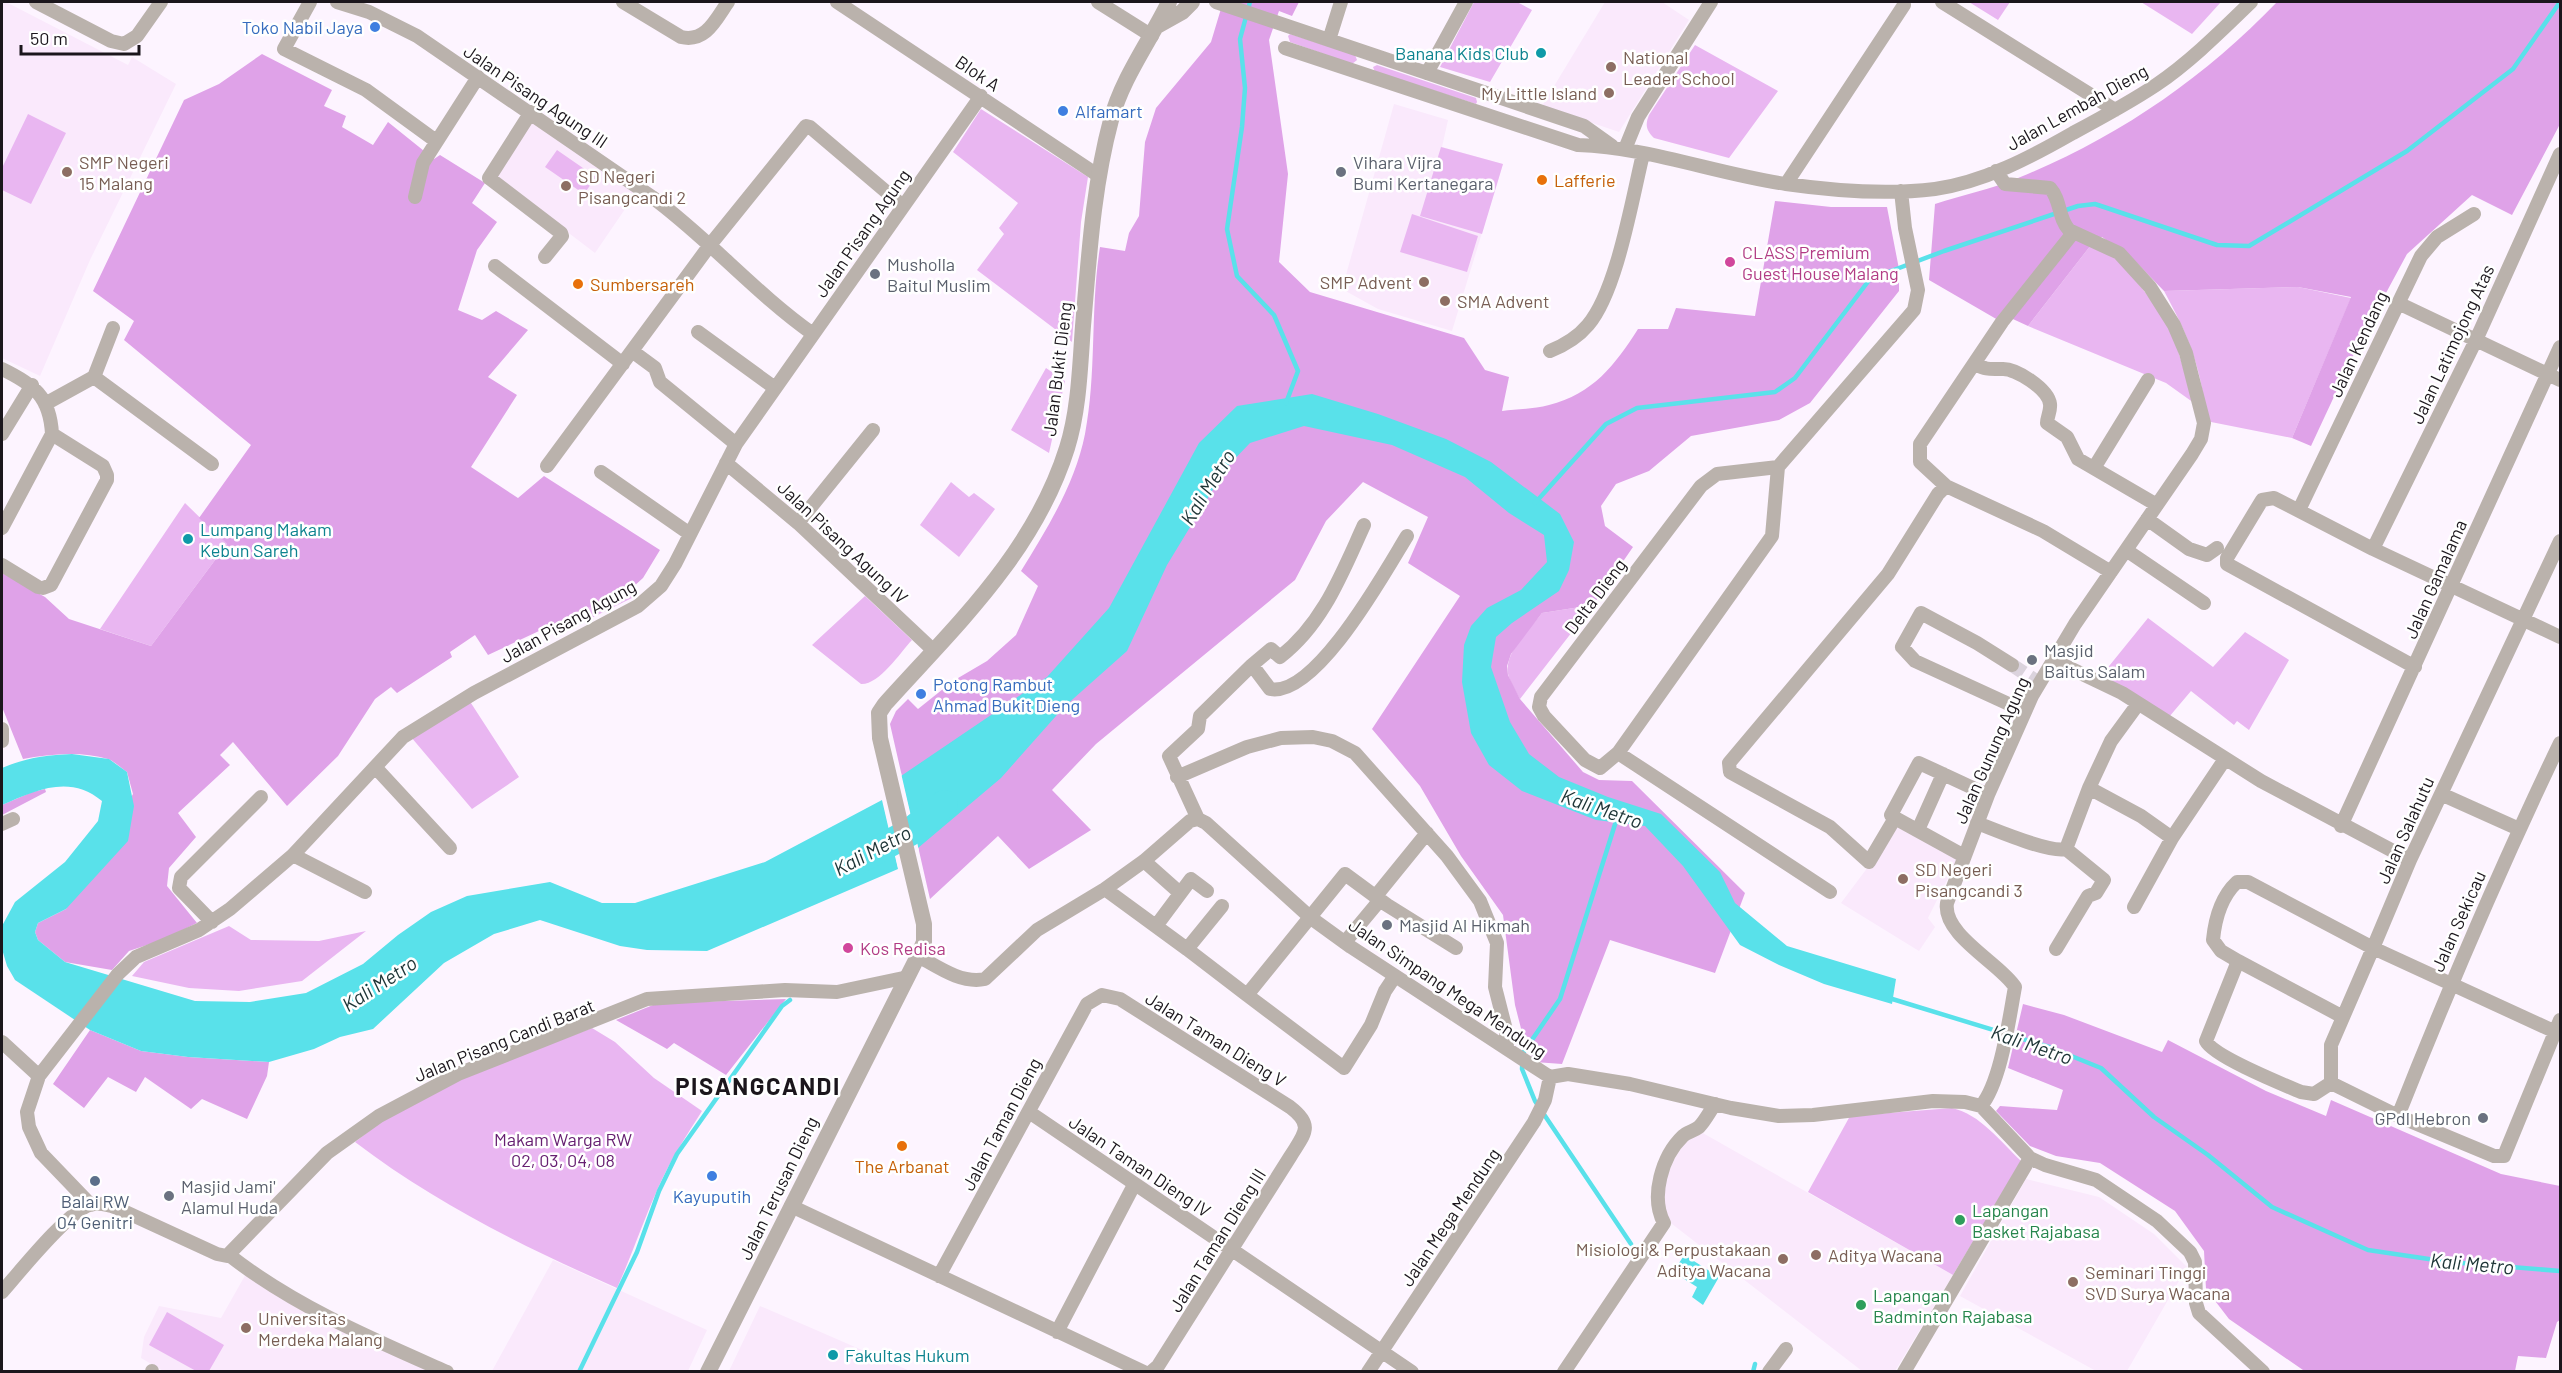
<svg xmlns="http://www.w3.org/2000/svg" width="2562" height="1373" viewBox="0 0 2562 1373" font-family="Barlow,sans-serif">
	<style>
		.built { fill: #fae9fc }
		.green { fill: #e9b6f1 }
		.forest { fill: #dfa2e8 }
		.water { fill: #59e1ea }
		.pier { fill: #fdf4ff }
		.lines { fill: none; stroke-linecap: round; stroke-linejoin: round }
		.stream { stroke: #59e1ea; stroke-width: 4.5 }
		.river { stroke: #59e1ea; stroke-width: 28 }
		.minor-tunnel { stroke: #dbd3dd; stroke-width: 14; stroke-dasharray: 14 7; stroke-linecap: butt }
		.minor { stroke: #bab2ac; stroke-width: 14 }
		.tertiary { stroke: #bab2ac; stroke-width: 16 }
		.shop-dot { fill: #3f7fe0; stroke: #fff; stroke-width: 2 }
		.culture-dot { fill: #0f9aa8; stroke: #fff; stroke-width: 2 }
		.education-dot { fill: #8d6e63; stroke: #fff; stroke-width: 2 }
		.worship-dot { fill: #6b7280; stroke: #fff; stroke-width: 2 }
		.food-dot { fill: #e8710a; stroke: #fff; stroke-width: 2 }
		.hotel-dot { fill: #d1479c; stroke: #fff; stroke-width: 2 }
		.service-dot { fill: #5c6f8a; stroke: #fff; stroke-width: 2 }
		.leisure-dot { fill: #2e9e5b; stroke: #fff; stroke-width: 2 }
		.labels { text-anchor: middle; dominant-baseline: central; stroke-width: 5; stroke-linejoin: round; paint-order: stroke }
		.shop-label { font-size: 18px; fill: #366cbe; stroke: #fff; text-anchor: start }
		.culture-label { font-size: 18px; fill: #0d838f; stroke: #fff; text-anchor: start }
		.education-label { font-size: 18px; fill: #785e54; stroke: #fff; text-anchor: start }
		.street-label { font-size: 18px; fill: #1b161c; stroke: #fff }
		.worship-label { font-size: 18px; fill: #5b616d; stroke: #fff; text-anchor: start }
		.food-label { font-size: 18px; fill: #c56008; stroke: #fff; text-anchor: start }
		.hotel-label { font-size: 18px; fill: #b23c85; stroke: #fff; text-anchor: start }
		.park-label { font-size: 18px; fill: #672072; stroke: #fff }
		.service-label { font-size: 18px; fill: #4e5e75; stroke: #fff }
		.leisure-label { font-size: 18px; fill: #27864d; stroke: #fff; text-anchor: start }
		.water-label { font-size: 20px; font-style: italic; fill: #1d3436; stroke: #fff }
		.district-label { font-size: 24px; font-weight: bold; letter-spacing: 1.5px; fill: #1b161c; stroke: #fff }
	</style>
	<rect width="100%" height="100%" fill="#fdf4ff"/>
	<path class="built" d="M2 2H6L128 65 132 57 176 84 90 260 40 376 2 358Z
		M1605 2H1662L1689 20 1619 132 1542 106Z
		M1394 104 1448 120 1442 147 1503 164 1452 331 1378 309 1342 289Z
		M530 120 636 193 595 253 494 176Z
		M1896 820 1960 854 1928 918 1935 927 1919 951 1841 903 1877 855Z
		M1701 1132 1953 1275 1895 1371H1862L1663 1217 1662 1188 1674 1160 1686 1140Z
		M2026 1179 2099 1197 2154 1234 2187 1267 2127 1371H2096L1960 1296Z
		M553 1260 707 1330 688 1371H492Z
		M247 1272 435 1371 165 1372 141 1358 144 1337 159 1306 221 1318Z
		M760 1306 816 1330 910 1371H729Z"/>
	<path class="green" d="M1474 2H1517L1532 10 1490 82 1440 67Z
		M1969 2H2010L1998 20Z
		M2141 2H2221L2192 34Z
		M1290 34 1355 55 1357 60 1352 64 1290 42 1288 36Z
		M1695 45 1778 91 1729 158 1654 138C1646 130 1645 125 1649 115Z
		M1377 65 1476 98 1477 102 1476 104 1375 72 1373 67Z
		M981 109 1088 177 1081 222 1072 342 977 270 1004 234 999 228 1018 203 953 152Z
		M28 114 66 133 31 204 2 190V168Z
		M1441 147 1503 164 1482 234 1420 216Z
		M557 150 596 177 584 194 545 167Z
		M1412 214 1478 236 1467 272 1400 252Z
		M2091 245 2119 259 2148 296 2172 331 2194 403 2166 383 2028 326Z
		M2298 287 2351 298 2292 438 2206 421C2203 371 2188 335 2164 291Z
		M1046 368 1065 381 1049 453 1011 430Z
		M951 482 969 497 974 493 995 509 959 557 920 525Z
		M185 503 227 544 151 646 100 629Z
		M633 587 636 596 565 631 560 621Z
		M865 596 912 640C900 653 879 685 861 684L812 645Z
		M1593 605 1520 699C1516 692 1510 682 1508 674 1504 652 1530 629 1542 613Z
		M2148 618 2213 667 2245 632 2289 660 2249 730 2237 721 2234 725 2191 691 2169 717 2101 676Z
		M469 700 519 777 472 809 411 737Z
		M229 926 251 940 319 941 366 931 302 981 239 991 189 988 132 976 144 962Z
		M592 1028 615 1042 654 1078 702 1111C686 1136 670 1161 658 1188 643 1221 632 1255 617 1288 526 1248 435 1203 355 1142L378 1124 457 1079Z
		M1952 1108C1980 1114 2001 1142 2021 1161L1953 1275 1808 1192 1850 1116Z
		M167 1312 224 1345 209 1371H196L149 1345Z"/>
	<path class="forest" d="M1223 2H1299L1292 16 1279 11 1269 40 1288 174 1279 262 1310 292 1464 338 1485 370 1509 377 1502 411C1517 409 1534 409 1549 405 1593 394 1615 365 1638 329H1668L1676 308 1755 316 1775 201 1831 207H1887L1899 269V291L1810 403 1779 420 1691 436 1649 471 1616 484 1601 506 1605 526 1633 547 1593 605 1542 613 1511 654 1507 666 1508 675 1520 699 1583 772 1599 780 1632 781 1745 893 1715 973 1610 940 1562 1064 1535 1062 1526 1048 1515 1005 1503 915 1461 856 1420 786 1372 729 1460 596 1408 563 1428 517 1363 482 1326 521 1295 580 1096 744 1052 790 1091 830 1029 869 998 836 930 899 890 724 896 711 908 699 918 709 953 681 987 661 1016 635 1038 586 1021 571C1047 529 1075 484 1085 434 1097 372 1090 309 1100 247L1125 251 1129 233 1139 216 1145 142 1156 108 1211 42Z
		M2277 2H2560V124L2512 215 2472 195 2407 254 2359 343 2311 446 2292 438 2351 297 2298 287 2164 291 2133 259 2102 237 2091 245 2028 326 2002 314 1998 320 1929 280 1935 204C1962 195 1992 189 2018 178 2117 138 2203 79 2277 2Z
		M262 54 332 90 324 106 346 116 342 127 373 145 388 122 434 159 440 155 485 183 472 203 497 222 477 250 458 310 482 320 496 311 528 330 488 377 517 395 471 467 518 498 544 476 660 550 643 578 633 587 488 655 475 635 450 652 452 657 397 693 391 687 375 699 338 756 287 806 233 742 220 755 230 765 178 813 196 837 169 868 167 886 197 923 162 940 129 951 112 970 65 962 38 940 35 932 38 923 66 909 133 794 127 772C121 768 114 761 108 759 81 751 50 754 23 759L2 707V573L45 597 69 619 151 646 227 544 199 518 251 445 124 340 134 321 93 291 184 100 219 84Z
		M45 789 46 792 2 815V805L32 792Z
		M786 999 726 1075 674 1043 667 1049 616 1020 658 1003Z
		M2023 1004 2064 1015 2162 1052 2168 1040 2266 1091 2326 1116 2331 1100 2501 1174 2560 1186V1320L2557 1322 2546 1358 2518 1356 2515 1371 2303 1370 2229 1319 2206 1289 2204 1251 2175 1211 2100 1163 2056 1156 2030 1146 1996 1111 2000 1106 2057 1110 2063 1090 2008 1068Z
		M90 1030 141 1051 188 1057 269 1062 267 1076 247 1119 202 1099 191 1109 145 1077 136 1092 108 1077 84 1108 53 1084Z"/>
	<path class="water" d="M1312 394 1378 414 1446 439 1491 462 1560 514 1574 542 1569 570 1559 591 1512 623 1496 637 1491 667 1510 722 1529 754 1559 777 1608 797 1661 814 1720 872 1735 903 1787 946 1896 979 1892 1004 1824 984 1779 965 1740 945 1683 866 1645 826 1596 820 1522 791 1489 765 1471 733 1462 682 1464 645 1471 626 1487 608 1521 590 1547 562 1544 535 1509 513 1465 477 1392 445 1304 426 1250 443 1226 468 1167 565 1127 651 1064 707 1001 778 918 848 901 776 1047 677 1109 608 1199 443 1237 406Z
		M72 754 109 759 127 772 134 806 128 841 66 909 38 923 35 932 38 940 65 962 195 1001 250 1002 306 993 363 964 398 935 431 912 467 896 550 882 602 903H635L765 862 882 800 898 869 707 951 647 950 620 946 540 920 494 934 444 963 373 1029 340 1037 314 1049 269 1062 188 1057 141 1051 90 1030 15 980 7 966 2 949V926L15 902 65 862 98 821 102 801C70 774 36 790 2 805V768C25 758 46 755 72 754Z
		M1686 1256 1719 1277 1703 1305 1692 1297 1697 1287 1673 1272 1683 1257Z"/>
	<path class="pier" d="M901 773 919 851 915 848 899 777Z
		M882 797 885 799 901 868 899 872Z"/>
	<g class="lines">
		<path class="stream" d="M1250 2 1240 39 1245 88 1242 127 1227 229 1237 276 1274 315 1298 371 1286 403
			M1535 503 1606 424 1637 408 1775 392 1795 378 1870 279 1944 251 2078 206 2095 204 2217 245 2249 246 2407 151 2513 69 2560 2
			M1617 818 1560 999 1523 1053 1522 1069 1535 1101 1631 1244
			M1889 998 2049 1047 2101 1068 2154 1117 2208 1155 2272 1207 2368 1250 2449 1262 2560 1271
			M579 1372 637 1252 659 1191 677 1154 782 1006 790 1000
			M1753 1372 1755 1364"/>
		<path class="river" d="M857 861 910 832 944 804"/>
		<path class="minor-tunnel" d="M2012 665 2036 681"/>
		<path class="minor" d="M36 2 111 41 124 44 137 36 161 2
			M310 2 284 49 366 90 436 141
			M337 2 369 12 417 36 652 197C709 239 755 293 813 334
			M623 2 681 37C706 43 716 19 728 2
			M837 2 1099 176
			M1098 2 1152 36
			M1216 2 1584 126 1612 146
			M1942 2 2115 110
			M1329 40 1341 2
			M1285 48 1578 145C1647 147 1717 174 1786 184 1835 191 1887 195 1935 189 1984 182 2031 157 2073 133 2101 118 2129 103 2156 85 2190 62 2221 31 2251 2
			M1427 73 1466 2
			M531 112 489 178 561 233 562 236 545 257
			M1625 149 1638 117 1711 2
			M1786 184 1904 5
			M415 197 423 163 478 77
			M495 266 623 364
			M2398 303 2560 380
			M698 332 775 388
			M632 351 655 368 660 382 736 444
			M1550 351C1565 345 1578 337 1588 325 1617 291 1632 199 1643 154
			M1974 364C1988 370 1988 369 2002 369 2016 368 2048 389 2050 404 2051 411 2047 417 2047 423L2067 437 2078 459 2157 505
			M2 369C33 384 50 396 52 434L103 466 107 475V480L51 585 43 588 38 587 2 565
			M94 377 212 464
			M45 404 94 377 113 328
			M2 434 32 385
			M726 463 798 523 933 650
			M547 466 710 245 806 126 810 127 903 206
			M1778 467 1772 536 1618 753 1600 768 1585 760 1544 716 1539 707 1541 697 1701 486 1717 474 1778 467 1914 310 1918 290 1905 228 1901 191
			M2094 468 2148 380
			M601 472 690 534
			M1946 486 1920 462V444L2002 322 2073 233
			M2299 510 2421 256 2437 237 2474 214
			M2147 519 2189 549 2207 555 2217 548
			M798 523 873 430
			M2 528 52 434
			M2560 541 2410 860 2373 948 2560 1034
			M2373 549 2476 340 2560 154
			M2126 550 2204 603
			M2053 660 2122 693 2261 781 2410 860
			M1252 665 1270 689C1316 698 1386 570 1407 536
			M2012 665 1977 643 1921 613 1902 647 1915 661 2024 711
			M2415 667 2227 564V558L2262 500 2274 498 2373 549 2560 637
			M2 729V741
			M1618 753 1830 892
			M376 768 450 848
			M1177 777 1247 747 1281 738 1313 737 1332 741 1355 753 1447 856 1480 901 1497 943 1495 987 1506 1030 1507 1048
			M2089 788 2141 816 2172 838
			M2441 794 2519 829
			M1895 818 1891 815 1919 763 1988 795
			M1198 819 1169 756 1198 729 1200 716 1252 665 1271 649 1280 657C1323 624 1342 573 1364 525
			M1977 823C1996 830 2048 853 2066 849L2089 788 2111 741 2138 704
			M2 824 13 819
			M2341 826 2560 347
			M1918 830 1943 774
			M293 855 365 892
			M1964 856 1895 818 1869 862 1830 827 1730 772 1729 763 1888 574 1938 494 1946 486 2043 531 2111 572
			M1144 861 1180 893
			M1105 889 1187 949 1222 906
			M1375 897 1427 833
			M2134 907 2172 838 2225 759
			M212 922 179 888 181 877 261 797
			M1156 926 1191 879 1207 891
			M1345 942 1380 900
			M1187 949 1247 995
			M2056 949 2088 896 2096 893 2104 880 2066 849
			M918 956C938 967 961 984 985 979L1037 930 1105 889 1144 861 1190 821 1198 819 1206 823 1311 918 1351 947 1550 1077 1568 1074 1630 1084 1731 1108 1779 1116 1813 1115 1933 1101 1965 1102 1981 1106 2030 1158 2045 1165 2096 1180 2157 1221 2190 1252 2195 1262 2196 1303 2199 1313 2263 1372
			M2238 961 2343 1017
			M1395 976 1385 991 1371 1025 1344 1068 1247 995 1345 874 1387 905 1456 948
			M2 1042 39 1076
			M2331 1083 2314 1094 2301 1092C2282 1084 2213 1056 2206 1041L2238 961 2221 951 2213 940C2215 919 2222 896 2237 882H2248L2373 948 2331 1045V1083L2398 1116 2494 1156H2504L2560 1020
			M1981 1106C2001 1082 2009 1019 2015 987 2001 964 1942 935 1947 903L1988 795 2032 696 2075 624 2192 454 2201 439 2204 423 2186 353 2174 325 2150 287 2119 253 2069 230C2058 218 2061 200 2050 188L2005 184 1996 171
			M1029 1112 1412 1372
			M2398 1116C2448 990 2501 866 2560 743
			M90 1204 41 1153 29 1127 27 1112 39 1076 118 974 136 957 199 930 230 909 293 855 403 737 474 693 638 606 661 586 675 564 736 444 981 96
			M791 1206 1144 1372
			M229 1255C294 1306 372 1339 447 1372
			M939 1276 1087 1004 1102 995 1120 999 1290 1107C1315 1126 1304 1134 1290 1157L1158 1366 1151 1372
			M2 1292C18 1274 69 1210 90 1205 99 1202 109 1205 117 1208L217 1254 227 1256 327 1153 379 1116 458 1074 647 999 785 990 837 992 908 977
			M1057 1332 1134 1185
			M152 1371V1372
			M1368 1372 1534 1122 1545 1100 1550 1077
			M1564 1372 1664 1223C1650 1197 1662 1156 1683 1136 1687 1132 1694 1131 1699 1127 1705 1121 1710 1111 1715 1104
			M1769 1372 1786 1349
			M1904 1372 2030 1158"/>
		<path class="tertiary" d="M1157 26 1182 12 1192 2
			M708 1372 918 956 924 942V924L880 738 879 713 885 704C956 625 1034 553 1067 448 1079 410 1080 366 1083 326 1089 257 1093 187 1111 120 1122 78 1150 41 1169 2"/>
	</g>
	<g class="shop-dot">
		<circle cx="375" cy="27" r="6"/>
		<circle cx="1063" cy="111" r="6"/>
		<circle cx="921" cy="694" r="6"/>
		<circle cx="712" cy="1176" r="6"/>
	</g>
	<g class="culture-dot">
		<circle cx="1541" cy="53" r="6"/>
		<circle cx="188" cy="539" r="6"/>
		<circle cx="833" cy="1355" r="6"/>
	</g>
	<g class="education-dot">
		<circle cx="1611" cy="67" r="6"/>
		<circle cx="1609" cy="93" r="6"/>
		<circle cx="67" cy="172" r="6"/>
		<circle cx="566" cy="186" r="6"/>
		<circle cx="1424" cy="282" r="6"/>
		<circle cx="1445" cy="301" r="6"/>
		<circle cx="1903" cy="879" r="6"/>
		<circle cx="1816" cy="1255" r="6"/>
		<circle cx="1783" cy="1259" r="6"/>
		<circle cx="2073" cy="1282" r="6"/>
		<circle cx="246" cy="1328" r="6"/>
	</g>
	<g class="worship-dot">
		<circle cx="1341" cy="172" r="6"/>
		<circle cx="875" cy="274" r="6"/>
		<circle cx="2032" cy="660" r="6"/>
		<circle cx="1387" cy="925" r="6"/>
		<circle cx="2483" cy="1118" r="6"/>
		<circle cx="169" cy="1196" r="6"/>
	</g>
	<g class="food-dot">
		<circle cx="1542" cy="180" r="6"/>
		<circle cx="578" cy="284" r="6"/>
		<circle cx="902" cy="1146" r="6"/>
	</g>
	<g class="hotel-dot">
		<circle cx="1730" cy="262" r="6"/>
		<circle cx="848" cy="948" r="6"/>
	</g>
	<circle class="service-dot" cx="95" cy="1181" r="6"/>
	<g class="leisure-dot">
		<circle cx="1960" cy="1220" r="6"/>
		<circle cx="1861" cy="1305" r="6"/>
	</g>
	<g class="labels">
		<g class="shop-label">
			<text x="363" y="27" text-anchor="end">Toko Nabil Jaya</text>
			<text x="1075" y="111">Alfamart</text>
			<text x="933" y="684">Potong Rambut<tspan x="933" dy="21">Ahmad Bukit Dieng</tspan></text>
			<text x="712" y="1196" text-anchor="middle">Kayuputih</text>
		</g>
		<g class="culture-label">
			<text x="1529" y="53" text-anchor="end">Banana Kids Club</text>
			<text x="200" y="529">Lumpang Makam<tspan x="200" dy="21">Kebun Sareh</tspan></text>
			<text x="845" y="1355">Fakultas Hukum</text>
		</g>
		<g class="education-label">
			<text x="1623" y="57">National<tspan x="1623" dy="21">Leader School</tspan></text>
			<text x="1597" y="93" text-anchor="end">My Little Island</text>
			<text x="79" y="162">SMP Negeri<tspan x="79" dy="21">15 Malang</tspan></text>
			<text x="578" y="176">SD Negeri<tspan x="578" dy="21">Pisangcandi 2</tspan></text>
			<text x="1412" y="282" text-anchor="end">SMP Advent</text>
			<text x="1457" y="301">SMA Advent</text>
			<text x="1915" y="869">SD Negeri<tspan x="1915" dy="21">Pisangcandi 3</tspan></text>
			<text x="1771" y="1249" text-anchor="end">Misiologi &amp; Perpustakaan<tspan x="1771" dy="21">Aditya Wacana</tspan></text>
			<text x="1828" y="1255">Aditya Wacana</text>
			<text x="2085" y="1272">Seminari Tinggi<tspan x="2085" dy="21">SVD Surya Wacana</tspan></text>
			<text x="258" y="1318">Universitas<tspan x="258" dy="21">Merdeka Malang</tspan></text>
		</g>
		<g class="street-label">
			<text transform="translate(978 73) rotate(34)">Blok A</text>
			<text transform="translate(536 96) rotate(34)">Jalan Pisang Agung III</text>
			<text transform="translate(2077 107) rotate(-29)">Jalan Lembah Dieng</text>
			<text transform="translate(862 233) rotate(-55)">Jalan Pisang Agung</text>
			<text transform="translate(2358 344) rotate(-65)">Jalan Kendang</text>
			<text transform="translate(2452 344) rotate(-65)">Jalan Latimojong Atas</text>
			<text transform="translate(1057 369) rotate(-83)">Jalan Bukit Dieng</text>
			<text transform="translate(843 542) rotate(43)">Jalan Pisang Agung IV</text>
			<text transform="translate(2435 579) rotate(-66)">Jalan Gamalama</text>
			<text transform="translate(1595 596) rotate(-53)">Delta Dieng</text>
			<text transform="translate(568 621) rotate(-29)">Jalan Pisang Agung</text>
			<text transform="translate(1991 750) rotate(-66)">Jalan Gunung Agung</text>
			<text transform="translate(2405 830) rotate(-66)">Jalan Salahutu</text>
			<text transform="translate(2458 921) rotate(-66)">Jalan Sekicau</text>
			<text transform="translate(1448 988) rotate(34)">Jalan Simpang Mega Mendung</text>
			<text transform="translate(1216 1039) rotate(32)">Jalan Taman Dieng V</text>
			<text transform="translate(504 1040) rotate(-22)">Jalan Pisang Candi Barat</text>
			<text transform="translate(1001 1124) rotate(-62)">Jalan Taman Dieng</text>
			<text transform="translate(1140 1166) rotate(34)">Jalan Taman Dieng IV</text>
			<text transform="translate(778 1188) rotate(-64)">Jalan Terusan Dieng</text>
			<text transform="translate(1450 1217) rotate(-56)">Jalan Mega Mendung</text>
			<text transform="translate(1217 1240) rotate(-58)">Jalan Taman Dieng III</text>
		</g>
		<g class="worship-label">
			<text x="1353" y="162">Vihara Vijra<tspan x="1353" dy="21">Bumi Kertanegara</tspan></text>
			<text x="887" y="264">Musholla<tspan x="887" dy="21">Baitul Muslim</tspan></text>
			<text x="2044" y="650">Masjid<tspan x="2044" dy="21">Baitus Salam</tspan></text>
			<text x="1399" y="925">Masjid Al Hikmah</text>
			<text x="2471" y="1118" text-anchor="end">GPdI Hebron</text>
			<text x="181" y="1186">Masjid Jami'<tspan x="181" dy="21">Alamul Huda</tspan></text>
		</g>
		<g class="food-label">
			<text x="1554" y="180">Lafferie</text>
			<text x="590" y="284">Sumbersareh</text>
			<text x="902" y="1166" text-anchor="middle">The Arbanat</text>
		</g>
		<g class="hotel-label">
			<text x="1742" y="252">CLASS Premium<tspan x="1742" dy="21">Guest House Malang</tspan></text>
			<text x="860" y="948">Kos Redisa</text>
		</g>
		<g class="park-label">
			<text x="563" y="1139">Makam Warga RW<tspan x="563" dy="21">02, 03, 04, 08</tspan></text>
		</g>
		<g class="service-label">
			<text x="95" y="1201">Balai RW<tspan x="95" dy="21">04 Genitri</tspan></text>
		</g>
		<g class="leisure-label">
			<text x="1972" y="1210">Lapangan<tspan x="1972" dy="21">Basket Rajabasa</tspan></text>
			<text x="1873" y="1295">Lapangan<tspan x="1873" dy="21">Badminton Rajabasa</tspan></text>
		</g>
		<g class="water-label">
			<text transform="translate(1207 487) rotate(-58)">Kali Metro</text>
			<text transform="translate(1602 808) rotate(19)">Kali Metro</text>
			<text transform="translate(872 850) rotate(-28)">Kali Metro</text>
			<text transform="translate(379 983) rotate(-33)">Kali Metro</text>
			<text transform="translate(2032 1044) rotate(19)">Kali Metro</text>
			<text transform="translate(2472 1263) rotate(5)">Kali Metro</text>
		</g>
		<g class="district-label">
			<text x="758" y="1085">PISANGCANDI</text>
		</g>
	</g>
	<rect width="2562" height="1373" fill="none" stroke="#1b161c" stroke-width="6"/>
	<path d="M21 45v9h118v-9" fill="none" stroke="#1b161c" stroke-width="3"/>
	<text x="30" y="45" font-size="18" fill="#1b161c" stroke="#ffffff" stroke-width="4.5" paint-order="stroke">50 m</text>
</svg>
